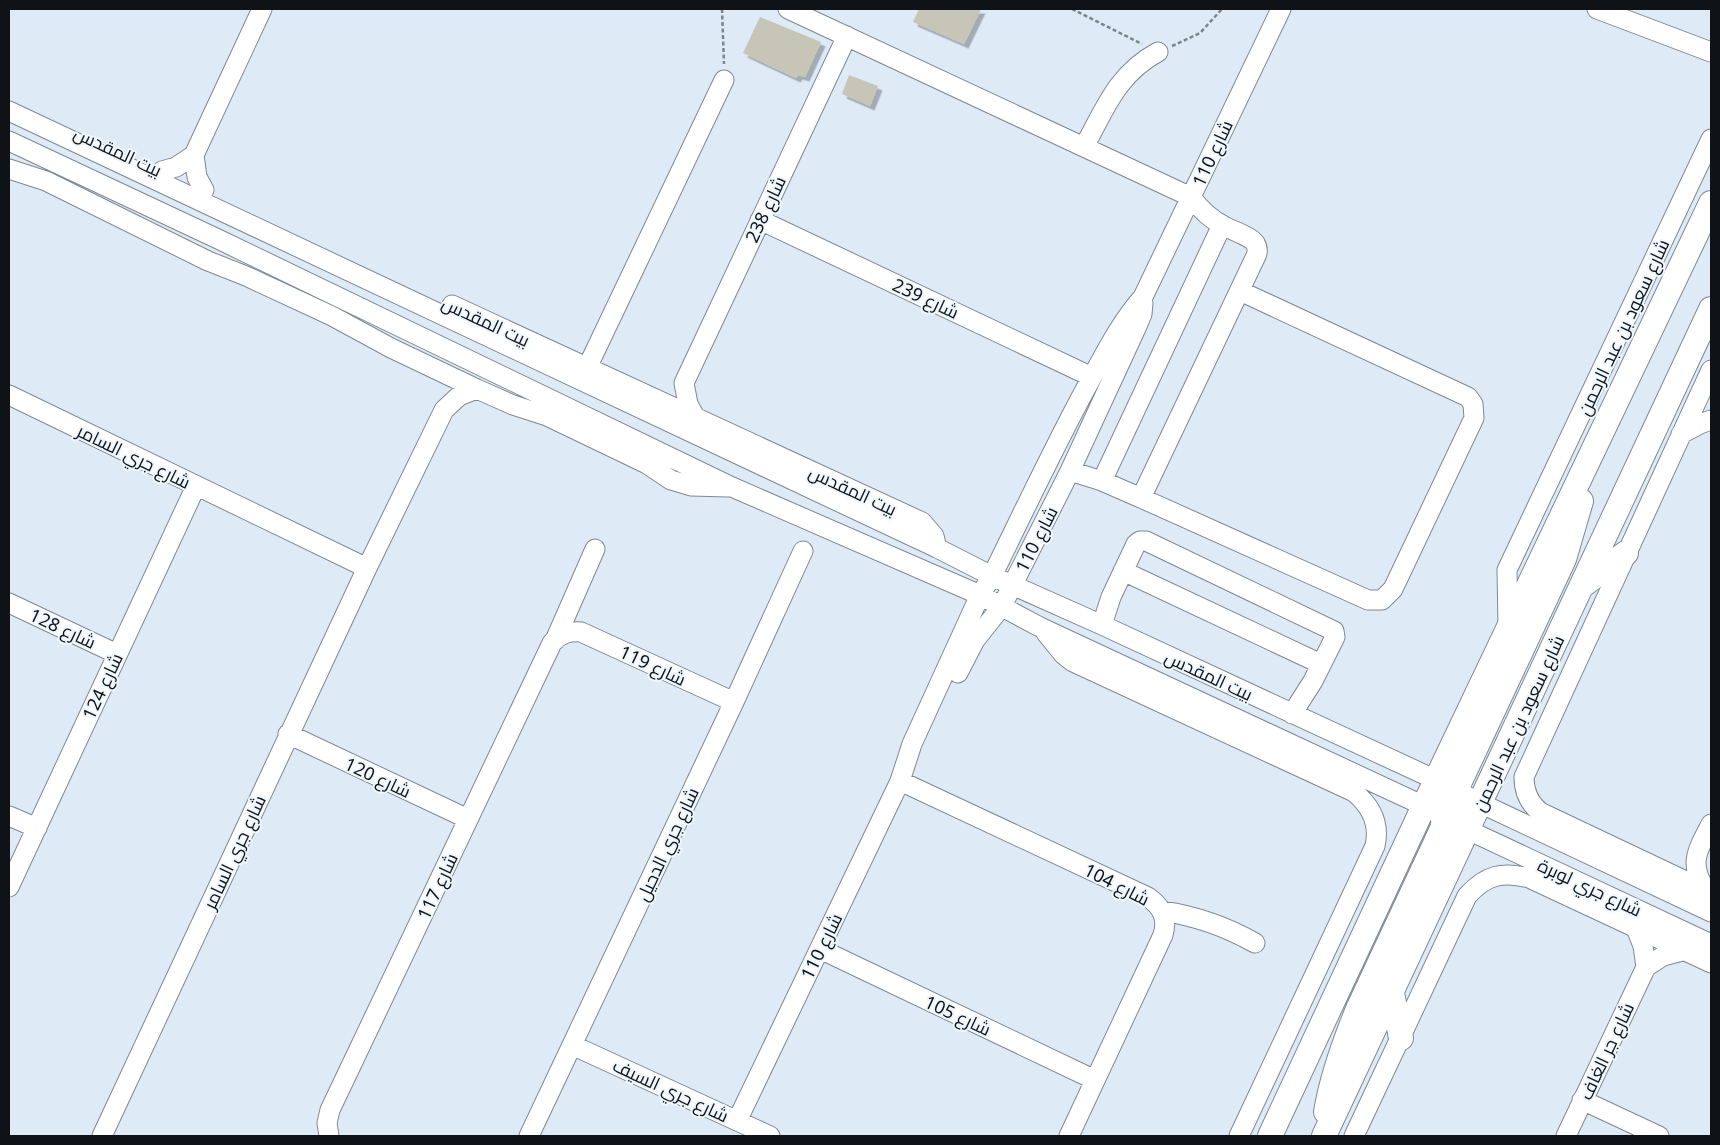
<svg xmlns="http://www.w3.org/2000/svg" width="1720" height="1145" viewBox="0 0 1720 1145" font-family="'Noto Sans',Cairo,sans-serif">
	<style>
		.building { fill: #c6c5b6; filter: url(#shadow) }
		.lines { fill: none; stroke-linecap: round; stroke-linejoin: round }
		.minor-casing { stroke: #7e8993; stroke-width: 21 }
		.major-casing { stroke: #7e8993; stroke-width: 26 }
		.path { stroke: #7c858c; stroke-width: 2.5; stroke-dasharray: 4 2.5; stroke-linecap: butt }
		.minor { stroke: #fff; stroke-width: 19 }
		.major { stroke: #fff; stroke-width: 24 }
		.labels { text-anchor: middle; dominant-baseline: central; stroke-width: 4; stroke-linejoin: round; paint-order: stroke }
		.street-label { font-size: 18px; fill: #0f1317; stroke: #eff7fe }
	</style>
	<defs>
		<filter id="shadow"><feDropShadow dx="4.5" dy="4.5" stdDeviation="0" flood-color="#0004"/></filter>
	</defs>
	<rect width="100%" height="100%" fill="#deeaf5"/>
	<path class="building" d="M919 9H981L964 44 913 22Z
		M760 17 821 42 805 77 798 75 796 78 743 53Z
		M849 75 878 86 870 106 842 94Z"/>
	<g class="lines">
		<g class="minor-casing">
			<path id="minor" d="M788 9 1191 197C1200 209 1210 219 1224 226 1231 230 1250 236 1255 243 1258 248 1258 253 1255 258L1141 498 1102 481 1070 471
				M1597 9 1711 52
				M9 111 937 548 992 576 1102 625 1436 780 1480 803 1711 912
				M9 141 218 239 732 487 980 595 1038 626 1424 806 1468 830 1711 944
				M1084 147C1105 109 1117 74 1158 52
				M9 169 46 181 208 261 246 276 332 316 391 348 477 389 513 405 547 416 647 464 671 480 691 486 728 487
				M162 171 176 167 194 155
				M204 190 197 177 194 155 262 9
				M760 220 1092 377
				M452 305 922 522 934 536 937 548
				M587 368 724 80
				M1711 370 1524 777C1524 791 1529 803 1540 812L1711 893
				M9 395 367 568
				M695 417 688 404 684 383 847 36
				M1681 434 1700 424 1711 420
				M1102 481 1222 225
				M1141 498 1368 600H1382L1393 589 1474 418 1473 404 1468 397 1240 291
				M1123 571 1321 664
				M9 603 117 654
				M1102 625 1111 597 1136 544 1140 541H1146L1334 631 1335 637 1313 681 1292 714
				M1508 627 1507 570 1711 139
				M1046 633 1063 654 1073 662 1354 792C1371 806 1380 824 1375 846L1239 1136
				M556 638 595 549
				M958 673 975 640 1002 606 1070 471 1137 326 1142 314 1143 303
				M288 734 468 819
				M900 781 1148 897C1162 907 1168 918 1163 935L1069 1136
				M9 816 37 828
				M9 887 196 486
				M1707 891C1687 865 1698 849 1711 824
				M1162 911C1196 916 1225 926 1255 943
				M1636 928 1643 946 1646 967
				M820 949 1095 1080
				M572 1045 770 1136
				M1582 1100 1659 1136
				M737 1121 900 781 912 744 980 595 992 576C1023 513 1053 449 1086 388 1104 356 1119 324 1143 297L1281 9
				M102 1136 367 568 444 410 459 396 477 389
				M329 1136 327 1123 330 1110 552 643C560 634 568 631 581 632L734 702
				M529 1136 734 702 803 551
				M1354 1136 1467 896C1486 875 1502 871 1529 878L1711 963
				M1566 1136 1646 967 1663 956 1682 951"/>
		</g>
		<g class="major-casing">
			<path id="major" d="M1583 585 1626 553
				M1468 830C1458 817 1453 807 1456 790L1564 559 1581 501
				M1392 993 1401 1038
				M1326 1112C1332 1076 1344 1043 1358 1009L1442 829 1446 810 1443 793
				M1270 1136 1436 780 1711 203
				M1324 1136 1711 309"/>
		</g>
		<path class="path" d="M722 9 724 64
			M1072 9 1142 44
			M1172 46 1200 33 1222 9"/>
		<use href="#minor" class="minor"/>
		<use href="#major" class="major"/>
	</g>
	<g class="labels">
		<g class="street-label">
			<text transform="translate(118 151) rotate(25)">بيت المقدس</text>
			<text transform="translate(1212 153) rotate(-65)">شارع 110</text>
			<text transform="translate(765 209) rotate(-65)">شارع 238</text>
			<text transform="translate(926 298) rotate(25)">شارع 239</text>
			<text transform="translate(486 321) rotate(25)">بيت المقدس</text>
			<text transform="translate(1623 327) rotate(-65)">شارع سعود بن عبد الرحمن</text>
			<text transform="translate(134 456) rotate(26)">شارع جري السامر</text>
			<text transform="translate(853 490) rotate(25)">بيت المقدس</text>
			<text transform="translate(1036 539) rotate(-63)">شارع 110</text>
			<text transform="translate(63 628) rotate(25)">شارع 128</text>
			<text transform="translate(653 665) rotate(25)">شارع 119</text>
			<text transform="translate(1209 675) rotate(25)">بيت المقدس</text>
			<text transform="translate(102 686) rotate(-65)">شارع 124</text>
			<text transform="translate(1518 723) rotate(-65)">شارع سعود بن عبد الرحمن</text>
			<text transform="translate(378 777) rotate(25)">شارع 120</text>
			<text transform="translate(667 844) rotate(-65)">شارع جري الدحيل</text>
			<text transform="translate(234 852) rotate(-65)">شارع جري السامر</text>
			<text transform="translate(1117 884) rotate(27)">شارع 104</text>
			<text transform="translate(437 886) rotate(-65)">شارع 117</text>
			<text transform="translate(1590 887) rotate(25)">شارع جري لوبرة</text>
			<text transform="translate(821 946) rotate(-64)">شارع 110</text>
			<text transform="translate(958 1015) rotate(25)">شارع 105</text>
			<text transform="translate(1606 1051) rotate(-65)">شارع جر الغاف</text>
			<text transform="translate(671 1090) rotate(25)">شارع جري السيف</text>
		</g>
	</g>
	<rect width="1720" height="1145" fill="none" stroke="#0f1317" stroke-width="20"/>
</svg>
